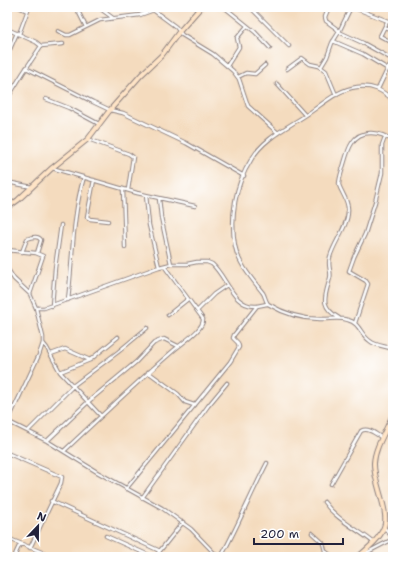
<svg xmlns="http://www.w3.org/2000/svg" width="400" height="564" viewBox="0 0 400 564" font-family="'Shantell Sans',sans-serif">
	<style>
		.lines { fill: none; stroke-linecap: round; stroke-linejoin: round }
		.street-casing { stroke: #8b7e7c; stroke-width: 4.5 }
		.secondary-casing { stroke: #8b7e7c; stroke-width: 6 }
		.street { stroke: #fff; stroke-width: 2.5 }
		.secondary { stroke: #ffe4c6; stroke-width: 4 }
	</style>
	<rect width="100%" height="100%" fill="#fff"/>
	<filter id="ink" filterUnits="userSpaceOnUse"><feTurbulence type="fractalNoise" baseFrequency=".025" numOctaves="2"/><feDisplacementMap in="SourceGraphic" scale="8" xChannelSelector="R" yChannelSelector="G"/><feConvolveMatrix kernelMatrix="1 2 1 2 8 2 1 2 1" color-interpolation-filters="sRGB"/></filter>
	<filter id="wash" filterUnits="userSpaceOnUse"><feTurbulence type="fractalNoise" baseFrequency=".012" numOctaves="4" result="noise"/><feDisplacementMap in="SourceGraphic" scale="16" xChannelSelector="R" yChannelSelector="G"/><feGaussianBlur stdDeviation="0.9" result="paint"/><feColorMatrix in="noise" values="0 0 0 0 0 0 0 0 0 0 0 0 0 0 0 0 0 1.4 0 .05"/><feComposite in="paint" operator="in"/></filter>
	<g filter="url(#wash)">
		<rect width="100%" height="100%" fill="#f4dbbe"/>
	</g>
	<g filter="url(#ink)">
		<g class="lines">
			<g class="street-casing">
				<path id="street" d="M19 7 27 11
					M76 7 86 27
					M98 7 113 18
					M149 7 176 27 182 35 213 54 233 71 239 79 248 106 278 133
					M224 7 255 32 270 48
					M250 7 289 46
					M329 7 325 17 326 21 337 29 339 32 363 43 392 59V63L387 70 378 89
					M352 7 393 23
					M387 22 380 36 393 43
					M385 27 393 31
					M7 29 36 42 41 46 23 73 7 99
					M58 31 66 35H70L100 20 140 15 154 10
					M19 34 29 7
					M333 41 363 54 388 69
					M41 46 63 44
					M7 56 17 33
					M227 66 239 47 237 38 247 26
					M321 67 327 57 332 43 339 32 351 7
					M26 68 93 102 110 110 123 113 186 143 244 176
					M287 69 302 58 310 64 319 66 326 71 336 95
					M238 77 246 73 255 74 265 65
					M277 84 305 115
					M46 99 69 108 99 124
					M393 100C382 90 372 85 357 87 340 89 326 101 312 111 291 126 264 137 251 160 235 185 230 217 235 246 238 263 252 279 263 293 265 296 265 300 268 304 285 314 303 320 324 319 332 319 340 317 348 320 360 323 360 334 370 341 376 346 385 346 393 349
					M88 139 129 154 133 157 128 190
					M52 168 137 193 195 206
					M94 180 87 217 90 219 108 221
					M7 182 32 187
					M123 189 125 247
					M146 195 149 225 159 267
					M159 198 161 217 171 264
					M7 250 36 253 43 256 30 294
					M22 252 27 239C32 237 38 235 41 240L37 253
					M7 268 14 279 30 294 36 308 43 337V343L39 355 7 423
					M68 300C73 259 72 216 84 177
					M52 306 55 268 61 225
					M36 308H44L159 267 171 264H187L197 262H207L212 264C227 277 233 308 257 306
					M197 311 214 294 227 285
					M168 315 188 299
					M339 318C319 306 325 297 330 278 332 272 327 266 330 257 334 242 348 226 348 211 349 201 342 194 339 185 339 178 342 171 344 164 346 157 348 149 352 143 361 128 381 132 393 141
					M355 323 368 284 366 281 349 271 354 257 365 234 375 202 382 173V145L385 137
					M43 343 47 348 60 372 101 416
					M51 354 65 349 90 360
					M60 372 90 360 118 337
					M148 372 178 394 185 402 194 405
					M7 405 14 408
					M7 421 47 441 97 472 162 508 191 529 218 557
					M28 431 74 385 118 352 147 328
					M47 441 89 401 136 362 154 343 164 339 178 346
					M64 451C100 417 136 383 173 351 180 344 204 330 203 319L164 266
					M7 453 62 477 61 483 30 548
					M331 484 361 431C368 427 376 434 382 438
					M126 489 230 362 239 347 238 343 233 338 234 335 257 306 267 304
					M142 498 208 406 227 383
					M51 501 160 551
					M324 502C336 519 357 529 373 542
					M384 527 393 538
					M312 533 323 543 325 551 333 557
					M106 536 153 557
					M7 538 54 557
					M362 555 393 539
					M14 557 20 544
					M155 557 183 522
					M221 557C238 526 251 494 267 463"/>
			</g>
			<g class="secondary-casing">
				<path id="secondary" d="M7 208 18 200 52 168 88 139 110 110 141 75 162 55 179 32 201 7
					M358 557C367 549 380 539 384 527 390 512 373 481 374 463 375 446 387 430 393 414"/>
			</g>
			<use href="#street" class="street"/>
			<use href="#secondary" class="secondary"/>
		</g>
	</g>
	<rect width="400" height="564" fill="none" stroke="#fff" stroke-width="24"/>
	<g transform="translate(38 526) rotate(22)" stroke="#ffffff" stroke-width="3" paint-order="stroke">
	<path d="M0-3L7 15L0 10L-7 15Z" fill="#22223b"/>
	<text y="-6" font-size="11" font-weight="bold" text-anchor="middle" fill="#22223b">N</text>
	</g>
	<path d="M254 538v6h89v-6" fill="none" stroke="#22223b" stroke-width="2"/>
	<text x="260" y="538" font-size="12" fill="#22223b" stroke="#ffffff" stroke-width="3" paint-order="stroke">200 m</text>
</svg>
